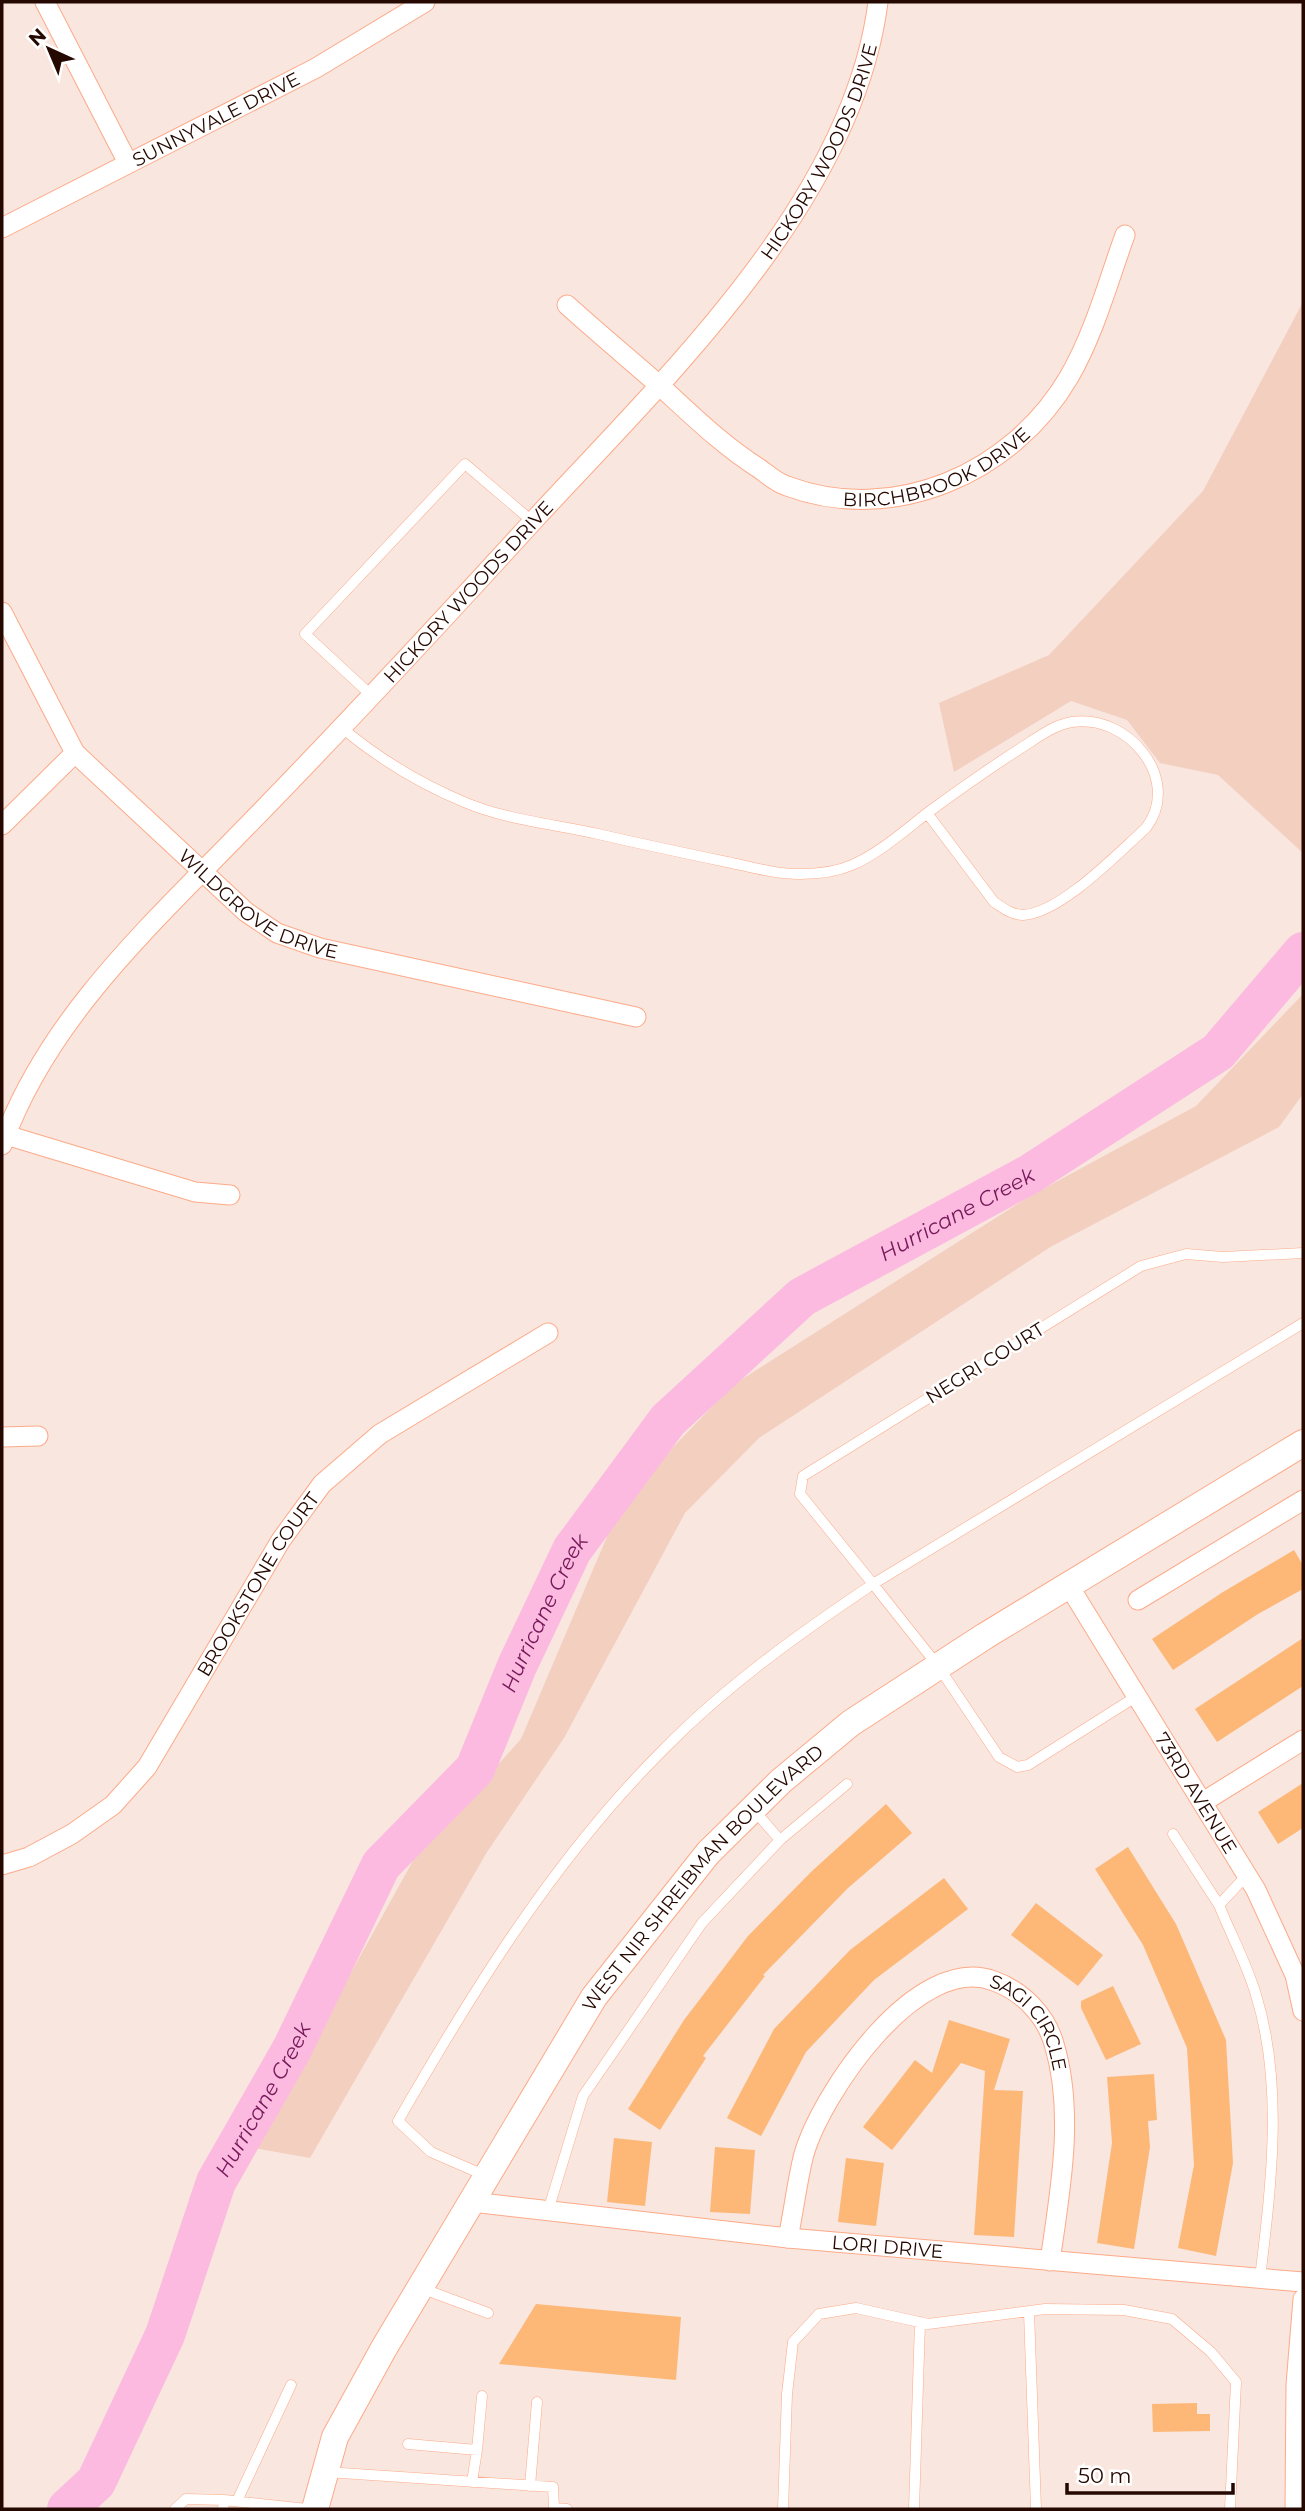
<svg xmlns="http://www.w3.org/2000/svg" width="1305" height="2511" viewBox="0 0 1305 2511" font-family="Montserrat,sans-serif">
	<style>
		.green { fill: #f3cfc0 }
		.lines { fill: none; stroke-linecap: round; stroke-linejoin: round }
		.river { stroke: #fcbae1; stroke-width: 40 }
		.building { fill: #fdb878 }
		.lane-casing { stroke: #fdaa88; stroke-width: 11 }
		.street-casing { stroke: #fdaa88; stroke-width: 21 }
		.secondary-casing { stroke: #fdaa88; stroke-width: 28 }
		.lane { stroke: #fff; stroke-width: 10 }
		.street { stroke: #fff; stroke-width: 19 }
		.secondary { stroke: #fff; stroke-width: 26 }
		.labels { text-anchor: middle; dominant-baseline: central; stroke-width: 5; stroke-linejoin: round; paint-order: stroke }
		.street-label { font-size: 19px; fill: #250800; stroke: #fff }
		.water-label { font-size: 21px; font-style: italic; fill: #76195a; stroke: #fff }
	</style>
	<rect width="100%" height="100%" fill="#f8e6df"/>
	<path class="green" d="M1303 302V853L1218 775 1160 763 1127 720 1071 701 954 772 939 703 1049 655 1203 491Z
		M1303 994V1094L1279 1127 1052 1246 759 1438 685 1513 564 1738 487 1852 310 2158 254 2148 415 1857 521 1739 623 1499 733 1385 1030 1196 1196 1106Z"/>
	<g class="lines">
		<path class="river" id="s1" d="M67 2509 96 2482 165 2335 216 2182 292 2049 381 1865 475 1769 517 1666 572 1550 668 1420 802 1297 1030 1174 1218 1052 1303 952"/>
	</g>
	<path class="building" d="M1294 1550 1303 1565V1589L1258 1614 1173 1670 1152 1639 1223 1592Z
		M1303 1638V1686L1217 1742 1195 1709Z
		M1303 1783V1828L1278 1844 1258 1812Z
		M886 1804 912 1833 848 1888 763 1975 765 1976 703 2056 706 2058 660 2130 628 2109 684 2020 748 1936 812 1871Z
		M1128 1847 1176 1924 1226 2040 1233 2163 1216 2256 1178 2248 1194 2165 1187 2048 1143 1945 1095 1869Z
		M944 1878 968 1909 874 1980 806 2052 761 2136 727 2118 774 2029 850 1950Z
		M1036 1903 1103 1955 1078 1986 1011 1935Z
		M1113 1986 1141 2044 1106 2060 1081 2008V2001Z
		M949 2020 1010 2039 994 2090 1023 2091 1014 2237 974 2235 985 2071 961 2063 892 2150 863 2127 915 2060 932 2073Z
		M1154 2074 1157 2120 1148 2121 1150 2147 1134 2249 1097 2243 1112 2143 1107 2077Z
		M614 2138 652 2142 645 2206 607 2202Z
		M715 2147 755 2150 750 2214 710 2212Z
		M846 2158 884 2163 876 2226 838 2222Z
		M536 2304 681 2317 676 2380 499 2364Z
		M1197 2403V2414H1210V2431L1153 2432 1152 2404Z"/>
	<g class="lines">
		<g class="lane-casing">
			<path id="lane" d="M372 696 305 634 465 464 533 522
				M342 728C378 758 421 784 464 802 506 820 554 824 598 834 641 844 684 853 727 862 751 867 775 874 800 874 816 874 836 872 852 865 880 853 905 830 930 811 960 789 990 768 1021 748 1037 738 1053 725 1072 722 1127 713 1183 779 1146 828 1118 853 1061 913 1023 915 1012 915 1003 908 994 902L927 813
				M1303 1253 1223 1257 1186 1254 1141 1266 803 1476 800 1494 873 1584 1303 1323
				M1173 1834 1219 1905
				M780 1840 847 1784
				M1247 1875 1219 1905C1231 1935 1247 1964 1256 1995 1284 2085 1271 2187 1260 2278
				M484 2175 431 2152 398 2121C474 1989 556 1856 665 1748 727 1685 800 1633 873 1584L938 1666 999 1757 1017 1767 1028 1765 1137 1696
				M548 2211 583 2096 702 1923 780 1840 753 1809
				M421 2288 488 2313
				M1029 2312 1036 2509
				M408 2444 477 2450 472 2482
				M477 2450 482 2396
				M326 2472 553 2487 554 2508 567 2509
				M530 2486 537 2402
				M237 2501 291 2385
				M175 2509 186 2499 224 2500
				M223 2509 224 2500 307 2509
				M783 2509 787 2394 793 2342 819 2314 856 2308 928 2324 1045 2309 1124 2310 1172 2319 1211 2352 1236 2382 1230 2509
				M914 2509 920 2322"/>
		</g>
		<g class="street-casing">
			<g id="street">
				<path d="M45 2 128 163"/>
				<path id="s2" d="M2 228 316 68 425 2"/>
				<path id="s3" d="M567 305C597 332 628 358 659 385 692 415 722 445 760 469 768 475 777 483 787 486 894 526 1013 473 1069 377 1094 334 1108 282 1125 235"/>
				<path id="s4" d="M2 612 75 753 246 912 277 933 320 948 636 1017"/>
				<path d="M2 825 75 753"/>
				<path d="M6 1135 195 1192 230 1195"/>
				<path id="s5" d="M2 1145C48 1017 152 924 245 828 344 727 440 623 535 519 666 377 853 201 878 2"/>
				<path d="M2 1437 38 1436"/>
				<path id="s6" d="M1069 1586 1256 1890 1295 1975 1303 2011"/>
				<path d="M1138 1600 1303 1500"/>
				<path d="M1203 1802 1303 1740"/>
				<path id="s7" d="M2 1865 29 1857 72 1834 113 1805 147 1767 281 1540 322 1484 380 1434 548 1333"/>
				<path id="s8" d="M472 2202 788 2238 1303 2282"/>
				<path id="s9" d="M788 2238C794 2210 797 2181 804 2154 822 2093 917 1952 994 1981 1022 1991 1046 2015 1054 2044 1075 2113 1060 2192 1050 2261"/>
				<path d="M1295 2509 1296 2385 1303 2299"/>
			</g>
		</g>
		<g class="secondary-casing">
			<g id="secondary">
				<path id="s10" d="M315 2509 335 2437 384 2348 594 1997 708 1853 781 1781 851 1723 985 1636 1303 1443"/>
			</g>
		</g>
		<use href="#lane" class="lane"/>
		<use href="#street" class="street"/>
		<use href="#secondary" class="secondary"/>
	</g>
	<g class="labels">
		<g class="street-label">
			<text stroke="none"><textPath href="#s2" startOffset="240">SUNNYVALE DRIVE</textPath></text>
			<text stroke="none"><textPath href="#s5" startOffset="1295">HICKORY WOODS DRIVE</textPath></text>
			<text stroke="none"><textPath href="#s3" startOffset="444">BIRCHBROOK DRIVE</textPath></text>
			<text stroke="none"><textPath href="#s5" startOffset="728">HICKORY WOODS DRIVE</textPath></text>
			<text stroke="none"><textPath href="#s4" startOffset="399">WILDGROVE DRIVE</textPath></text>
			<text transform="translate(985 1363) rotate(-32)">NEGRI COURT</text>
			<text stroke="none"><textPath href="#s7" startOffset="392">BROOKSTONE COURT</textPath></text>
			<text stroke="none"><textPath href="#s6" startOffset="243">73RD AVENUE</textPath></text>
			<text stroke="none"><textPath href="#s10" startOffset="747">WEST NIR SHREIBMAN BOULEVARD</textPath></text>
			<text stroke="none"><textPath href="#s9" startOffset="420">SAGI CIRCLE</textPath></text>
			<text stroke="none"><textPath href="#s8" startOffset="418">LORI DRIVE</textPath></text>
		</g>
		<g class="water-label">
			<text stroke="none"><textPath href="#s1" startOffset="1614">Hurricane Creek</textPath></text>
			<text stroke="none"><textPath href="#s1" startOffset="1026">Hurricane Creek</textPath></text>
			<text stroke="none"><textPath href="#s1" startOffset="458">Hurricane Creek</textPath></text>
		</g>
	</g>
	<rect width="1305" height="2511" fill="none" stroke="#250800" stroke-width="7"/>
	<g transform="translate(49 49) rotate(316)" stroke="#ffffff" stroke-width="5" paint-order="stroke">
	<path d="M0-5L12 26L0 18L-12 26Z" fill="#250800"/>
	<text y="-10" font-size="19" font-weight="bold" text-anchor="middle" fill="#250800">N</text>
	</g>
	<path d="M1067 2483v10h166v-10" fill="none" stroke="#250800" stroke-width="3.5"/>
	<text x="1078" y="2483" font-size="21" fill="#250800" stroke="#ffffff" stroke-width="5" paint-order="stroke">50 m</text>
</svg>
